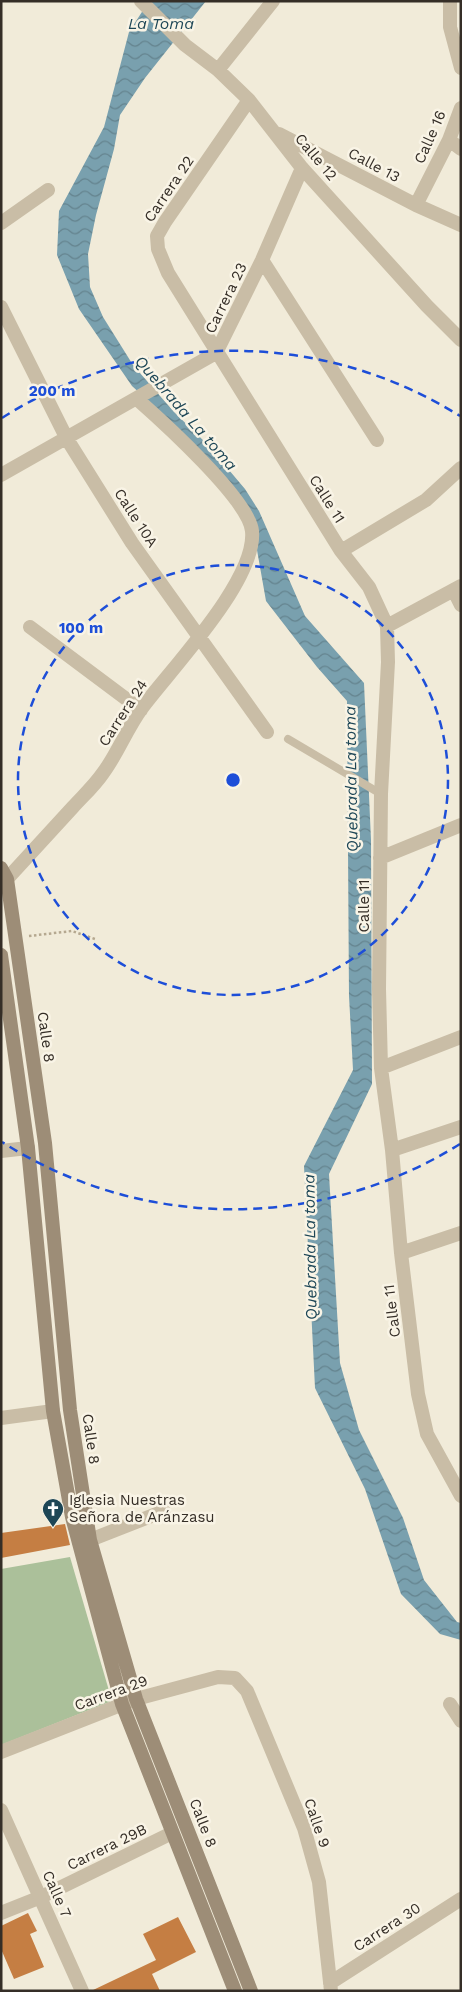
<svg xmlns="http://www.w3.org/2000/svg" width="462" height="1992" viewBox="0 0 462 1992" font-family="'Work Sans',sans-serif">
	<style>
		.park { fill: #abc09a }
		.water { fill: url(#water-waves) }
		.building { fill: #c57e43 }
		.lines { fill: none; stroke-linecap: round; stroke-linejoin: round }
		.path { stroke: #b5a890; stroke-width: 2.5; stroke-dasharray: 2.5 2.5; stroke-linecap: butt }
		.service { stroke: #c9bda6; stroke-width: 8 }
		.minor { stroke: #c9bda6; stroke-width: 14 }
		.tertiary { stroke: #c9bda6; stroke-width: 14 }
		.secondary { stroke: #9d8d77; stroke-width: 14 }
		.ring { fill: none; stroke: #1d4ed8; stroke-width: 2.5; stroke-dasharray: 9 6 }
		.labels { text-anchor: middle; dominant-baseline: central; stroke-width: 5; stroke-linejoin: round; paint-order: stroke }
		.street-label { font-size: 15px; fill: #352e27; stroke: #f9f4e6 }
		.poi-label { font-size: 15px; fill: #352e27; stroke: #f9f4e6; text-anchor: start }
		.water-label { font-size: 16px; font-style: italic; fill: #1d4656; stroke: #f9f4e6 }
		.centre { fill: #1d4ed8; stroke: #f9f4e6; stroke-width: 2.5 }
		.ring-label { font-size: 15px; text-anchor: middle; font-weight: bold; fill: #1d4ed8; stroke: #f9f4e6; stroke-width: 5; stroke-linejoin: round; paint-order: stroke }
	</style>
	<defs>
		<pattern id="water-waves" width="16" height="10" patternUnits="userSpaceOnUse" patternTransform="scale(1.25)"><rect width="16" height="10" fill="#79a0ae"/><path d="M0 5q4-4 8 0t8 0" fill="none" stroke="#64838e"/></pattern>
	</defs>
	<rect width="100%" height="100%" fill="#f1ebd9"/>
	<path class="park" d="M70 1557 112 1701 1 1745V1569Z"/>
	<path class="water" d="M149 1H206L145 78 120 115 114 149 96 215 88 254 90 287 103 317 133 365 174 412 207 444 245 489 259 511 305 616 364 683 371 840 372 1084 329 1174 340 1363 359 1430 403 1518 424 1580 457 1622 461 1623V1640L440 1634 401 1594 365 1489 315 1388 304 1166 353 1070 349 996 347 701 317 667 266 601 251 516 156 408 132 386 79 309 57 255 59 211 104 127 129 32Z"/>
	<path class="building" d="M65 1524 70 1545 1 1558V1533Z
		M28 1913 37 1931 30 1934 44 1967 14 1979 1 1949V1926Z
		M178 1917 196 1952 152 1974 160 1991H91L156 1960 143 1934Z"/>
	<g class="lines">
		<path class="path" d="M29 936 72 931 95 939"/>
		<path class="service" d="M288 739 381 794"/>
		<path class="minor" d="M141 1 185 45 218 70 249 100 302 168 427 306 461 340
			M450 1V27L461 68
			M218 70 273 1
			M249 100 165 222 157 236 158 249 168 273 341 551 369 587 387 626 388 662 381 794 379 989 381 1068 392 1150 401 1253 418 1394 427 1434 461 1496
			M279 134 416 205 461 225
			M449 140 461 149
			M416 205 449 140 461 108
			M1 223 48 190
			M262 260 377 440
			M1 307 67 439 132 543 267 732
			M1 475 216 353 262 260 302 168
			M341 551 426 500 461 468
			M454 591 461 605
			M387 626 461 586
			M30 627 141 710
			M380 858 461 825
			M1 882 7 879C29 855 51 831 73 807 83 796 95 785 103 773 118 753 127 728 142 708 171 669 257 580 252 531 249 500 163 422 137 399
			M381 1068 461 1037
			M392 1150 461 1127
			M1 1151 28 1148
			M401 1253 461 1233
			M1 1418 53 1411
			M90 1540 164 1511
			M450 1704 461 1721
			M1 1752 136 1699 218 1677 235 1678 247 1691 304 1828 319 1882 331 1991
			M1 1913 41 1897 172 1833
			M330 1983 461 1899"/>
		<path class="tertiary" d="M1 1810 82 1991"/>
		<path class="secondary" d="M1 868 7 879 45 1143 70 1410 90 1540 136 1699 251 1991
			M1 955 28 1148 53 1411 72 1517 122 1704 235 1991"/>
	</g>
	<g class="ring">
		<circle cx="233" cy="780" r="215"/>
		<path d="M460 1144A429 429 0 0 1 2 1142M2 418A429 429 0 0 1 460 416"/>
	</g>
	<defs>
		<g id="church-pin" transform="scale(1.125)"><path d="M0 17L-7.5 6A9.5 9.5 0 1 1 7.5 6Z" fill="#1d4656" stroke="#f9f4e6"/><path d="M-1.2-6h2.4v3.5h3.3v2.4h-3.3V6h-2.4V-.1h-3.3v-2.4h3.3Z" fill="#fff"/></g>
	</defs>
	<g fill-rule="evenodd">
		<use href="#church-pin" x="53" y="1509"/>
	</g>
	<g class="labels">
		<g class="street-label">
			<text transform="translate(430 137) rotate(-66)">Calle 16</text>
			<text transform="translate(316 157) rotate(50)">Calle 12</text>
			<text transform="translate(374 165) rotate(28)">Calle 13</text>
			<text transform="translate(169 189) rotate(-56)">Carrera 22</text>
			<text transform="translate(226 298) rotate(-64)">Carrera 23</text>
			<text transform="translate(327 499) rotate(58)">Calle 11</text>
			<text transform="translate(136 518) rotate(57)">Calle 10A</text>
			<text transform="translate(123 713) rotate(-57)">Carrera 24</text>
			<text transform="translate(364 906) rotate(-90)">Calle 11</text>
			<text transform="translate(46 1037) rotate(82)">Calle 8</text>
			<text transform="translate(392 1311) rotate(-97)">Calle 11</text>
			<text transform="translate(91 1439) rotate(82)">Calle 8</text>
			<text transform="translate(111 1693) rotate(-20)">Carrera 29</text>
			<text transform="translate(203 1823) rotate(69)">Calle 8</text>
			<text transform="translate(317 1823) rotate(71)">Calle 9</text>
			<text transform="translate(107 1847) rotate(-26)">Carrera 29B</text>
			<text transform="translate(57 1894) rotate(66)">Calle 7</text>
			<text transform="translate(387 1927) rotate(-33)">Carrera 30</text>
		</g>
		<g class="poi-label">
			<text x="69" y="1500">Iglesia Nuestras<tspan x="69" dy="17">Señora de Aránzasu</tspan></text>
		</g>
		<g class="water-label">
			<text x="161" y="23">La Toma</text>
			<text transform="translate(186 413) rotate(49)">Quebrada La toma</text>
			<text transform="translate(351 779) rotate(-91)">Quebrada La toma</text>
			<text transform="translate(310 1247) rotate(-91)">Quebrada La toma</text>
		</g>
	</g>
	<circle cx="233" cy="780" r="8" class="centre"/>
	<g class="ring-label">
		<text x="52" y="396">200 m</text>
		<text x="81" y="633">100 m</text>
	</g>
	<rect width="462" height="1992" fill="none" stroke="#352e27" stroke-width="5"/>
</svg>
